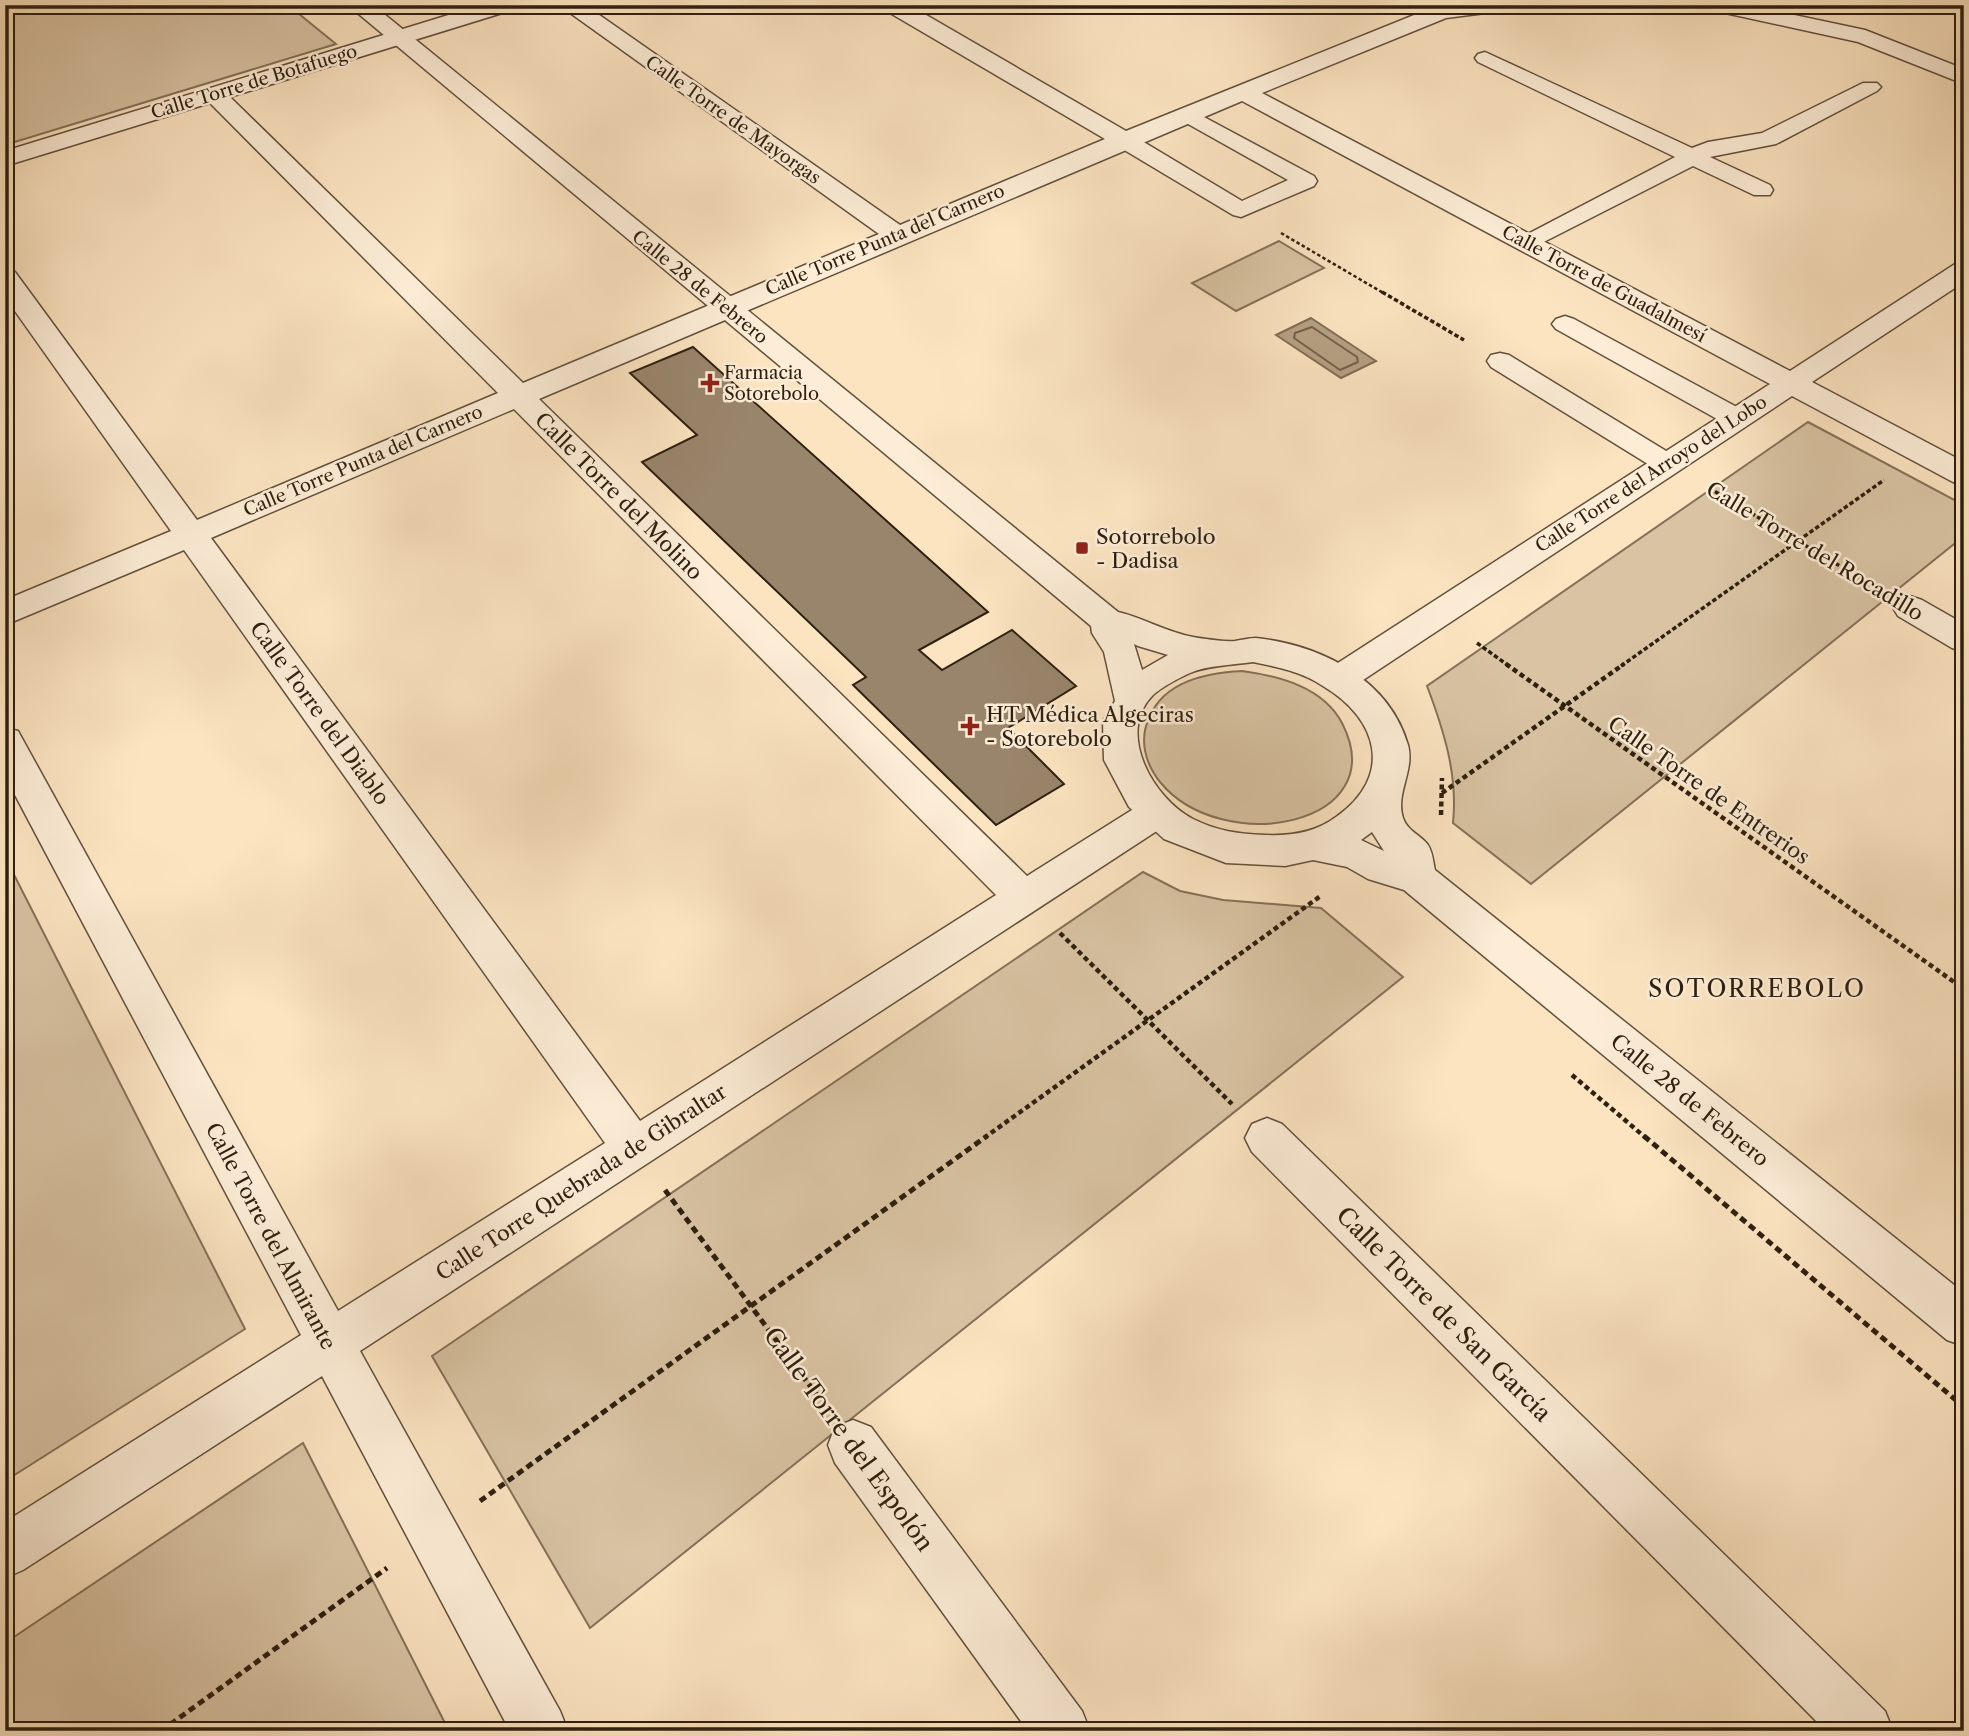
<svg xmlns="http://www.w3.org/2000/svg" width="1969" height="1736" viewBox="0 0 1969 1736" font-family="'Libre Caslon Text',serif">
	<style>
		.green { fill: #d9c3a3; stroke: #847159; stroke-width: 2 }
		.water { fill: #b6a184; stroke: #806d55; stroke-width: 2 }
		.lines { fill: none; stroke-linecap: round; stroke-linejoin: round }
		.shore { stroke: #72604a; stroke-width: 2 }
		.building { fill: #99856c; stroke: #2e1f0f; stroke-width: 2 }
		.service-casing { stroke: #62503c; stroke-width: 3 }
		.minor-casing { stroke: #62503c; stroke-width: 3 }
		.tertiary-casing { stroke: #62503c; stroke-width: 3 }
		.path-far3 { stroke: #2e1f0f; stroke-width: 2.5; stroke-dasharray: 3.5 2.5; stroke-linecap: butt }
		.path-far2 { stroke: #2e1f0f; stroke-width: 3.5; stroke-dasharray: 4.5 2.5; stroke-linecap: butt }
		.path-far1 { stroke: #2e1f0f; stroke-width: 4.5; stroke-dasharray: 5 3.5; stroke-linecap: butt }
		.path { stroke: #2e1f0f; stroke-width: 5; stroke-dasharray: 7 4.5; stroke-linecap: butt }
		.service { fill: #fdedd7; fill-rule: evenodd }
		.minor { fill: #fdedd7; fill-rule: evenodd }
		.tertiary { fill: #fdedd7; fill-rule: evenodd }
		.poi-dot { fill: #8f2418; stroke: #fdedd7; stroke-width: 2.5 }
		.labels { text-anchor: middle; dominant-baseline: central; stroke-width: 5; stroke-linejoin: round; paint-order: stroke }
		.far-street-label { font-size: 18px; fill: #2e1f0f; stroke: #fdedd7 }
		.far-poi-label { font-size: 18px; fill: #2e1f0f; stroke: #fdedd7; text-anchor: start }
		.street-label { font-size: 21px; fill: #2e1f0f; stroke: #fdedd7 }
		.poi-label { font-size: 21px; fill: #2e1f0f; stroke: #fdedd7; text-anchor: start }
		.quarter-label { font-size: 24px; letter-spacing: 2px; fill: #2e1f0f; stroke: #fdedd7 }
		.near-street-label { font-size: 24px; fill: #2e1f0f; stroke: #fdedd7 }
	</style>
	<rect width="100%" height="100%" fill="#fce4c1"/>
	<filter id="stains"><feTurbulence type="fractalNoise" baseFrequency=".00286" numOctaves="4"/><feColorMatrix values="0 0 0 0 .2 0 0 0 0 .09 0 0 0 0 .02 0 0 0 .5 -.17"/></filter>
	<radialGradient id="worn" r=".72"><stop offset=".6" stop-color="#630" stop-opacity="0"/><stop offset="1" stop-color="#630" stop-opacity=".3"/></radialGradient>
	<path class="green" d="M5 5H288L336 44 5 145Z
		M1279 241 1324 268 1236 311 1192 283Z
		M1808 422 1964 505V536L1531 884 1453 823C1458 775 1444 731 1427 686Z
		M1242 671C1279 676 1323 687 1342 723 1395 826 1222 858 1160 782 1145 763 1139 740 1149 718 1164 681 1206 673 1242 671Z
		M5 857 245 1329 5 1481Z
		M1143 872 1180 891 1223 900 1321 908 1403 977 590 1628 432 1356Z
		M303 1443 449 1731H5V1643Z"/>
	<path class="water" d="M1311 318 1376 361 1341 378 1276 335Z"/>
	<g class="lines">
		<path class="shore" d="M1312 327 1357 357 1358 362 1340 370 1294 338 1295 333Z"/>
	</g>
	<path class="building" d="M693 347 988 612 919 650 942 670 1012 630 1076 686 1008 728 1064 784 996 825 853 685 866 677 642 462 697 435 630 373Z"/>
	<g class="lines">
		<g class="service-casing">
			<path id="service" d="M1485 52 1692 148 1708 142 1762 133 1863 83H1877L1881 87 1877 91 1776 144 1710 157 1770 185 1773 190 1770 195H1754L1693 166 1528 250 1520 248 1516 243 1520 238 1675 157 1478 62 1475 58 1478 54Z
				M1189 109 1314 176 1317 181 1314 186 1241 217 1233 215 1116 145 1113 140 1116 135H1132L1242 201 1288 180 1181 120 1178 115 1181 110Z
				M1565 316 1574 319 1746 412 1749 418 1746 424 1736 426 1726 424 1556 329 1552 324 1556 319Z
				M1500 353 1509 355 1676 457 1680 463 1676 469 1666 472 1656 469 1491 367 1487 361 1491 355Z"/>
		</g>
		<g class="minor-casing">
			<path id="minor" d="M481 5H515L512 10 230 97 523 383 879 234 559 5H585L900 225 1105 139 885 10 882 5H909L1126 131 1434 7 1512 5 1509 10 1501 11 1446 18 1262 93 1790 371 1955 264 1964 262V282L1812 382 1964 462V485L1953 482 1792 396 1351 688 1339 692 1327 688 1322 679 1327 670 1770 384 1242 101 539 399 1027 876 1143 803 1156 798 1169 803 1175 813 1169 823 360 1351 560 1711 568 1731H510L322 1376 23 1570 5 1578V1522L301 1335 5 776V728L18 731 338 1311 605 1143 184 550 5 625V600L171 531 5 297V270L15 272 197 520 498 393 210 103 5 166V151ZM514 409 996 895 640 1121 211 538Z
				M1705 5H1747L1865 30 1964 69V84L1858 42 1716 11 1708 10Z
				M1910 596 1922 600 1964 624V652L1952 648 1898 616 1893 608 1898 600Z
				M1267 1118 1282 1124 1885 1711 1893 1731H1826L1252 1152 1245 1138 1252 1124Z
				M853 1420 871 1427 1082 1711 1090 1731H1028L835 1463 828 1445 835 1427Z"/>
		</g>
		<g class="tertiary-casing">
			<path id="tertiary" d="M348 5H373L1118 612C1144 618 1166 632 1193 637 1205 639 1223 642 1235 641 1242 640 1249 638 1256 638 1321 645 1389 679 1408 745 1415 771 1395 793 1403 818 1407 831 1421 835 1428 845 1433 853 1433 862 1435 870L1964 1293V1346L1947 1340 1404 890 1368 879 1347 867 1313 860 1285 866 1226 863 1164 839 1129 807 1104 760 1103 721 1115 701 1104 652 1092 633 1091 626ZM1134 644 1138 646 1168 655 1142 670ZM1253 662C1278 667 1302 672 1323 686 1380 720 1393 777 1336 817 1315 833 1290 836 1265 835 1239 834 1217 831 1193 819 1154 799 1115 733 1153 695 1162 687 1179 678 1190 673 1208 665 1234 665 1253 662ZM1372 832 1384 851 1361 840Z"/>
		</g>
		<path class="path-far3" d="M1281 233 1385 294"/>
		<path class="path-far2" d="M1382 292 1464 340
			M1709 488 1870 584
			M1477 643 1509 666
			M1621 666 1884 480"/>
		<path class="path-far1" d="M1506 664 1964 989
			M1442 793 1624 664
			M1441 815 1442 778
			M1060 933 1232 1104
			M1572 1075 1646 1138
			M984 1138 1322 895"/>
		<path class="path" d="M1644 1136 1964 1407
			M665 1190 822 1402
			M480 1501 987 1136
			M161 1731 387 1568"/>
		<use href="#service" class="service"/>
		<use href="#minor" class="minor"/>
		<use href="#tertiary" class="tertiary"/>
	</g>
	<g class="poi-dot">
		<path d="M706.5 372.5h7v7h7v7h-7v7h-7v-7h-7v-7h7z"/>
		<rect x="1075" y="541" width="14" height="14" rx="3.5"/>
		<path d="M966.5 715.5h7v7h7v7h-7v7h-7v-7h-7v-7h7z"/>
	</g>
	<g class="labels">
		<g class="far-street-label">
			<text transform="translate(254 82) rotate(-17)">Calle Torre de Botafuego</text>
			<text transform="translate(733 120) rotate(35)">Calle Torre de Mayorgas</text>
			<text transform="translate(885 240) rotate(-23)">Calle Torre Punta del Carnero</text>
			<text transform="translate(1604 284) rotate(28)">Calle Torre de Guadalmesí</text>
			<text transform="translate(700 287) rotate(39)">Calle 28 de Febrero</text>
			<text transform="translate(363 461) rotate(-23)">Calle Torre Punta del Carnero</text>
			<text transform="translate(1651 474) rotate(-33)">Calle Torre del Arroyo del Lobo</text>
		</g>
		<g class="far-poi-label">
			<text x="724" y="373">Farmacia<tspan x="724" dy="21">Sotorebolo</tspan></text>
		</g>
		<g class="street-label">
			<text transform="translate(619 496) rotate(45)">Calle Torre del Molino</text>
			<text transform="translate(1815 551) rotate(31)">Calle Torre del Rocadillo</text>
			<text transform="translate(320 713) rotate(54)">Calle Torre del Diablo</text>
			<text transform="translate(1709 790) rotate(35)">Calle Torre de Entrerios</text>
			<text transform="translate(1690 1100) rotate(39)">Calle 28 de Febrero</text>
			<text transform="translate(581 1182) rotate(-33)">Calle Torre Quebrada de Gibraltar</text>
			<text transform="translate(271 1236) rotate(62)">Calle Torre del Almirante</text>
		</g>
		<g class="poi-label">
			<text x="1096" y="536">Sotorrebolo<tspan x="1096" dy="24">- Dadisa</tspan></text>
			<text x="986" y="714">HT Médica Algeciras<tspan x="986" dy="24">- Sotorebolo</tspan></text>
		</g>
		<g class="quarter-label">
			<text x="1757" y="988">SOTORREBOLO</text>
		</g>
		<g class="near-street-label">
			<text transform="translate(1444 1314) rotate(45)">Calle Torre de San García</text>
			<text transform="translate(849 1439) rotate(54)">Calle Torre del Espolón</text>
		</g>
	</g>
	<rect width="1969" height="1736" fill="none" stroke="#fce4c1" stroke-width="28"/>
	<rect x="7" y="7" width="1955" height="1722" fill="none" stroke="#2e1f0f" stroke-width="3.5"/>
	<rect x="14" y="14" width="1941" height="1708" fill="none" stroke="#2e1f0f" stroke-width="2"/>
	<rect width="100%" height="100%" filter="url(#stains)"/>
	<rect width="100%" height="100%" fill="url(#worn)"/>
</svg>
